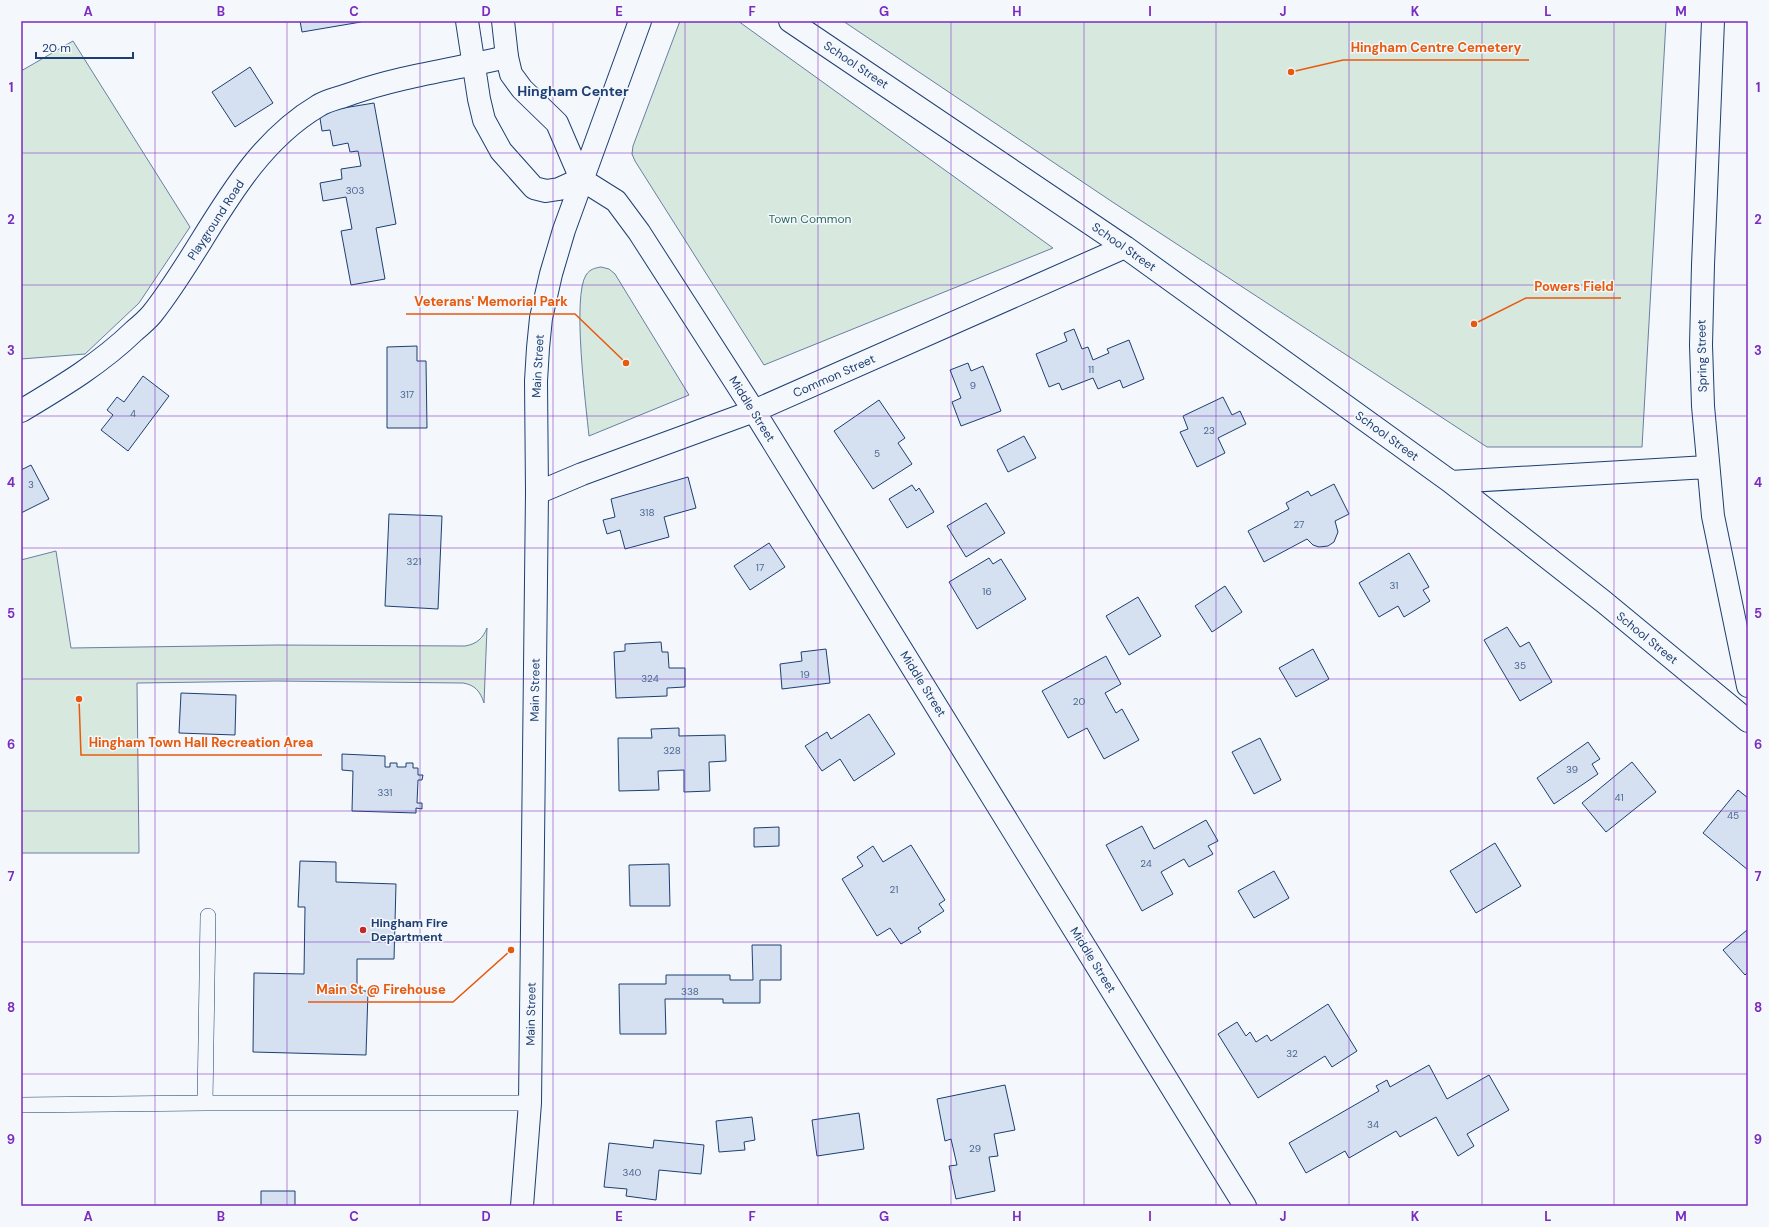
<svg xmlns="http://www.w3.org/2000/svg" width="1769" height="1227" viewBox="0 0 1769 1227" font-family="'DM Sans',sans-serif">
	<style>
		.green { fill: #d7e8df; stroke: #687fa3 }
		.building { fill: #d5e0f0; stroke: #1d3f73 }
		.lines { fill: none; stroke-linecap: round; stroke-linejoin: round }
		.service-casing { stroke: #1d3f73; stroke-width: 16 }
		.minor-casing { stroke: #1d3f73; stroke-width: 24 }
		.tertiary-casing { stroke: #1d3f73; stroke-width: 24 }
		.secondary-casing { stroke: #1d3f73; stroke-width: 24 }
		.service { stroke: #f4f7fb; stroke-width: 15 }
		.minor { stroke: #f4f7fb; stroke-width: 22 }
		.tertiary { stroke: #f4f7fb; stroke-width: 22 }
		.secondary { stroke: #f4f7fb; stroke-width: 22 }
		.grid { fill: none; stroke: #7b2cbf; stroke-width: 1; stroke-opacity: 0.55 }
		.poi-dot { fill: #c62828; stroke: #f4f7fb; stroke-width: 1.5 }
		.labels { text-anchor: middle; dominant-baseline: central; stroke-width: 3; stroke-linejoin: round; paint-order: stroke }
		.number-label { font-size: 10px; fill: #4b6792 }
		.street-label { font-size: 12px; fill: #1d3f73; stroke: #f4f7fb }
		.park-label { font-size: 12px; fill: #2c6c60; stroke: #f4f7fb }
		.poi-label { font-size: 12px; font-weight: bold; fill: #1d3f73; stroke: #f4f7fb; text-anchor: start }
		.quarter-label { font-size: 14px; font-weight: bold; fill: #1d3f73; stroke: #f4f7fb }
		.leader { fill: none; stroke: #e8590c; stroke-width: 1.5 }
		.callout-dot { fill: #e8590c; stroke: #f4f7fb; stroke-width: 1.5 }
		.callout-label { font-size: 13px; text-anchor: middle; font-weight: bold; fill: #e8590c; stroke: #f4f7fb; stroke-width: 3; stroke-linejoin: round; paint-order: stroke }
		.neatline { fill: none; stroke: #7b2cbf; stroke-width: 1.5 }
		.grid-label { font-size: 13px; text-anchor: middle; font-weight: bold; fill: #7b2cbf }
	</style>
	<rect width="100%" height="100%" fill="#f4f7fb"/>
	<path class="green" d="M680 21H738L1053 248 764 365 635 161 632 154 633 146Z
		M843 21H1666L1642 447H1487L1111 201Z
		M73 41 190 227 139 303 85 354 21 359V71Z
		M601 267 609 269 615 274 689 395 589 436C586 406 572 297 586 275 590 269 595 268 601 267Z
		M56 551 71 648 277 645 465 646C477 644 483 638 487 628L484 703C480 691 475 685 463 683L277 681 137 683 139 853H21V560Z"/>
	<path class="building" d="M300 21H361V22L302 32Z
		M250 67 273 103 235 127 212 92Z
		M374 103 396 224 376 228 385 279 351 285 341 231 352 229 346 197 323 201 320 183 342 179 341 169 361 166 358 151 350 152 348 143 333 146 330 130 322 131 319 112Z
		M1074 329 1082 349 1088 347 1093 360 1109 353 1107 349 1129 340 1144 379 1123 388 1120 380 1098 389 1093 378 1062 390 1059 383 1049 387 1036 354 1067 341 1064 333Z
		M417 346V361H426L427 428H387V347Z
		M968 363 971 371 983 366 1001 411 961 426 952 402 961 398 950 370Z
		M143 376 169 396 128 451 101 430 113 415 107 410 117 397 124 402Z
		M1223 397 1232 415 1240 411 1246 424 1218 438 1225 453 1197 467 1180 432 1188 429 1183 416Z
		M879 400 905 438 898 443 912 464 873 489 834 431Z
		M1024 436 1036 458 1008 472 997 450Z
		M31 465 49 499 21 513V470Z
		M688 477 696 508 664 517 669 537 625 549 620 530 607 534 603 520 615 517 611 499Z
		M1334 484 1349 514 1335 521 1338 532 1334 542 1328 546 1319 547 1313 545 1307 539 1264 562 1248 531 1289 509 1286 503 1308 491 1311 496Z
		M912 485 916 491 919 488 934 512 907 528 889 499Z
		M986 503 1005 533 966 557 947 526Z
		M389 514 442 516 438 609 385 606Z
		M769 543 785 567 750 590 734 566Z
		M1409 553 1429 587 1423 590 1430 601 1404 617 1398 606 1379 617 1359 583Z
		M989 558 993 564 1001 559 1026 599 977 629 949 582Z
		M1225 586 1242 612 1212 632 1195 606Z
		M1138 597 1161 636 1129 655 1106 616Z
		M1507 627 1520 647 1529 642 1552 682 1520 701 1484 640Z
		M661 642 662 652H668L669 668H685V687L667 688V696L616 698 614 652 625 651V644Z
		M826 649 830 683 782 689 780 664 802 661 801 652Z
		M1313 649 1329 679 1296 697 1279 668Z
		M1106 656 1121 684 1105 693 1116 713 1122 709 1139 740 1104 759 1087 728 1068 738 1042 691Z
		M181 693 236 695 235 735 179 733Z
		M869 714 895 754 854 781 840 759 822 771 805 746 827 732 831 739Z
		M679 728V736L725 735 726 761 709 762 710 791 684 792V770L658 771 659 790 619 791 618 738H652L651 729Z
		M1260 738 1281 780 1254 794 1232 752Z
		M1588 742 1600 759 1592 764 1598 774 1554 804 1537 778Z
		M342 754 385 756V767H390V763H397V767H406V763H413V768H418V775H423L422 780H418L417 803H422V809L416 808V813L352 811 353 771 342 770Z
		M1632 762 1656 792 1606 832 1582 803Z
		M1738 790 1748 798V870L1703 833Z
		M1206 820 1218 841 1208 846 1213 854 1189 867 1184 859 1161 872 1173 894 1142 911 1106 845 1142 826 1154 849Z
		M779 827V846L754 847V828Z
		M1495 843 1521 886 1476 913 1450 871Z
		M911 845 945 900 939 904 944 911 918 928 921 932 901 944 890 928 877 936 842 879 863 866 857 857 873 846 883 862Z
		M300 861 336 862V882L396 884 394 959H357V991H368L366 1055 253 1052 254 973 304 974 305 907H298Z
		M669 864 670 906H630L629 865Z
		M1274 871 1289 898 1254 918 1238 891Z
		M1747 930 1748 972 1745 975 1723 950Z
		M752 945H781V980H760V1003H723V999H665L666 1034H620L619 984H666V975H730V980H753Z
		M1328 1004 1357 1051 1332 1067 1325 1056 1258 1098 1218 1034 1237 1022 1246 1036 1250 1032 1256 1042 1267 1035 1271 1041Z
		M1429 1065 1447 1099 1489 1075 1509 1110 1467 1134 1474 1146 1458 1156 1436 1117 1400 1137 1396 1131 1349 1158 1345 1151 1306 1173 1289 1143 1379 1091 1376 1086 1387 1080 1390 1087Z
		M1005 1085 1015 1130 994 1134 998 1156 989 1157 995 1191 956 1199 949 1166 957 1165 951 1139 945 1141 937 1099Z
		M859 1113 864 1149 817 1156 812 1120Z
		M752 1117 755 1140 744 1142 745 1150 719 1152 716 1121Z
		M654 1140 704 1145 701 1174 659 1170 656 1200 626 1196 627 1189 604 1187 609 1143 653 1148Z
		M261 1191H295V1206H261Z"/>
	<g class="lines">
		<g class="service-casing">
			<path id="service" d="M205 1103 208 916
				M21 1105 205 1103H530"/>
		</g>
		<g class="minor-casing">
			<path id="minor" d="M790 21 1125 247 1451 482 1604 602 1748 721
				M1713 21 1703 265 1701 345 1703 406 1713 516 1748 686
				M21 411C61 387 100 364 134 331 140 326 147 320 152 314 207 245 239 153 318 106 327 100 340 98 350 94 401 76 455 69 507 57
				M1451 482 1707 467
				M537 493 582 474 754 411 1125 247"/>
		</g>
		<g class="tertiary-casing">
			<path id="tertiary" d="M581 179 616 201 639 232 754 411 1245 1206"/>
		</g>
		<g class="secondary-casing">
			<path id="secondary" d="M467 21 479 99 484 120 501 151 534 188 546 191 559 189 581 179
				M503 21 507 57 511 74 522 89 557 123 581 179
				M522 1206 530 1103 537 493 536 381 538 348 541 318 551 274 564 230 640 21"/>
		</g>
		<use href="#service" class="service"/>
		<use href="#minor" class="minor"/>
		<use href="#tertiary" class="tertiary"/>
		<use href="#secondary" class="secondary"/>
	</g>
	<path class="grid" d="M155 21V1206M287 21V1206M420 21V1206M553 21V1206M685 21V1206M818 21V1206M951 21V1206M1084 21V1206M1216 21V1206M1349 21V1206M1482 21V1206M1614 21V1206M21 153H1748M21 285H1748M21 416H1748M21 548H1748M21 679H1748M21 811H1748M21 942H1748M21 1074H1748"/>
	<circle class="poi-dot" cx="363" cy="930" r="4"/>
	<g class="labels">
		<g class="number-label">
			<text x="355" y="190">303</text>
			<text x="1091" y="369">11</text>
			<text x="973" y="385">9</text>
			<text x="407" y="394">317</text>
			<text x="133" y="413">4</text>
			<text x="1209" y="430">23</text>
			<text x="877" y="453">5</text>
			<text x="31" y="484">3</text>
			<text x="647" y="512">318</text>
			<text x="1299" y="524">27</text>
			<text x="414" y="561">321</text>
			<text x="760" y="567">17</text>
			<text x="1394" y="585">31</text>
			<text x="987" y="591">16</text>
			<text x="1520" y="665">35</text>
			<text x="805" y="674">19</text>
			<text x="650" y="678">324</text>
			<text x="1079" y="701">20</text>
			<text x="672" y="750">328</text>
			<text x="1572" y="769">39</text>
			<text x="385" y="792">331</text>
			<text x="1619" y="797">41</text>
			<text x="1733" y="815">45</text>
			<text x="1146" y="863">24</text>
			<text x="894" y="889">21</text>
			<text x="690" y="991">338</text>
			<text x="1292" y="1053">32</text>
			<text x="1373" y="1124">34</text>
			<text x="975" y="1148">29</text>
			<text x="632" y="1172">340</text>
		</g>
		<g class="street-label">
			<text transform="translate(856 65) rotate(34)">School Street</text>
			<text transform="translate(216 220) rotate(-57)">Playground Road</text>
			<text transform="translate(1124 247) rotate(35)">School Street</text>
			<text transform="translate(1702 356) rotate(-91)">Spring Street</text>
			<text transform="translate(538 366) rotate(-87)">Main Street</text>
			<text transform="translate(834 376) rotate(-24)">Common Street</text>
			<text transform="translate(752 409) rotate(58)">Middle Street</text>
			<text transform="translate(1387 436) rotate(36)">School Street</text>
			<text transform="translate(1647 638) rotate(39)">School Street</text>
			<text transform="translate(923 684) rotate(58)">Middle Street</text>
			<text transform="translate(535 690) rotate(-89)">Main Street</text>
			<text transform="translate(1093 960) rotate(58)">Middle Street</text>
			<text transform="translate(531 1014) rotate(-89)">Main Street</text>
		</g>
		<g class="park-label">
			<text x="810" y="219">Town Common</text>
		</g>
		<g class="poi-label">
			<text x="371" y="923">Hingham Fire<tspan x="371" dy="14">Department</tspan></text>
		</g>
		<g class="quarter-label">
			<text x="573" y="91">Hingham Center</text>
		</g>
	</g>
	<path class="leader" d="M1291 72L1343 60H1529M1474 324L1526 298H1621M626 363L575 314H406M79 699L81 755H322M511 950L453 1002H308"/>
	<g class="callout-dot">
		<circle cx="1291" cy="72" r="4"/>
		<circle cx="1474" cy="324" r="4"/>
		<circle cx="626" cy="363" r="4"/>
		<circle cx="79" cy="699" r="4"/>
		<circle cx="511" cy="950" r="4"/>
	</g>
	<g class="callout-label">
		<text x="1436" y="52">Hingham Centre Cemetery</text>
		<text x="1574" y="291">Powers Field</text>
		<text x="491" y="306">Veterans' Memorial Park</text>
		<text x="201" y="747">Hingham Town Hall Recreation Area</text>
		<text x="381" y="994">Main St @ Firehouse</text>
	</g>
	<rect width="1769" height="1227" fill="none" stroke="#f4f7fb" stroke-width="44"/>
	<path d="M36 52v6h97v-6" fill="none" stroke="#1d3f73" stroke-width="2"/>
	<text x="42" y="52" font-size="12" fill="#1d3f73" stroke="#f4f7fb" stroke-width="3" paint-order="stroke">20 m</text>
	<rect x="22" y="22" width="1725" height="1183" class="neatline"/>
	<g class="grid-label">
		<text x="88" y="16">A</text>
		<text x="221" y="16">B</text>
		<text x="354" y="16">C</text>
		<text x="486" y="16">D</text>
		<text x="619" y="16">E</text>
		<text x="752" y="16">F</text>
		<text x="884" y="16">G</text>
		<text x="1017" y="16">H</text>
		<text x="1150" y="16">I</text>
		<text x="1283" y="16">J</text>
		<text x="1415" y="16">K</text>
		<text x="1548" y="16">L</text>
		<text x="1681" y="16">M</text>
		<text x="11" y="92">1</text>
		<text x="1758" y="92">1</text>
		<text x="11" y="224">2</text>
		<text x="1758" y="224">2</text>
		<text x="11" y="355">3</text>
		<text x="1758" y="355">3</text>
		<text x="11" y="487">4</text>
		<text x="1758" y="487">4</text>
		<text x="11" y="618">5</text>
		<text x="1758" y="618">5</text>
		<text x="11" y="749">6</text>
		<text x="1758" y="749">6</text>
		<text x="11" y="881">7</text>
		<text x="1758" y="881">7</text>
		<text x="11" y="1012">8</text>
		<text x="1758" y="1012">8</text>
		<text x="11" y="1144">9</text>
		<text x="1758" y="1144">9</text>
		<text x="88" y="1221">A</text>
		<text x="221" y="1221">B</text>
		<text x="354" y="1221">C</text>
		<text x="486" y="1221">D</text>
		<text x="619" y="1221">E</text>
		<text x="752" y="1221">F</text>
		<text x="884" y="1221">G</text>
		<text x="1017" y="1221">H</text>
		<text x="1150" y="1221">I</text>
		<text x="1283" y="1221">J</text>
		<text x="1415" y="1221">K</text>
		<text x="1548" y="1221">L</text>
		<text x="1681" y="1221">M</text>
	</g>
</svg>
